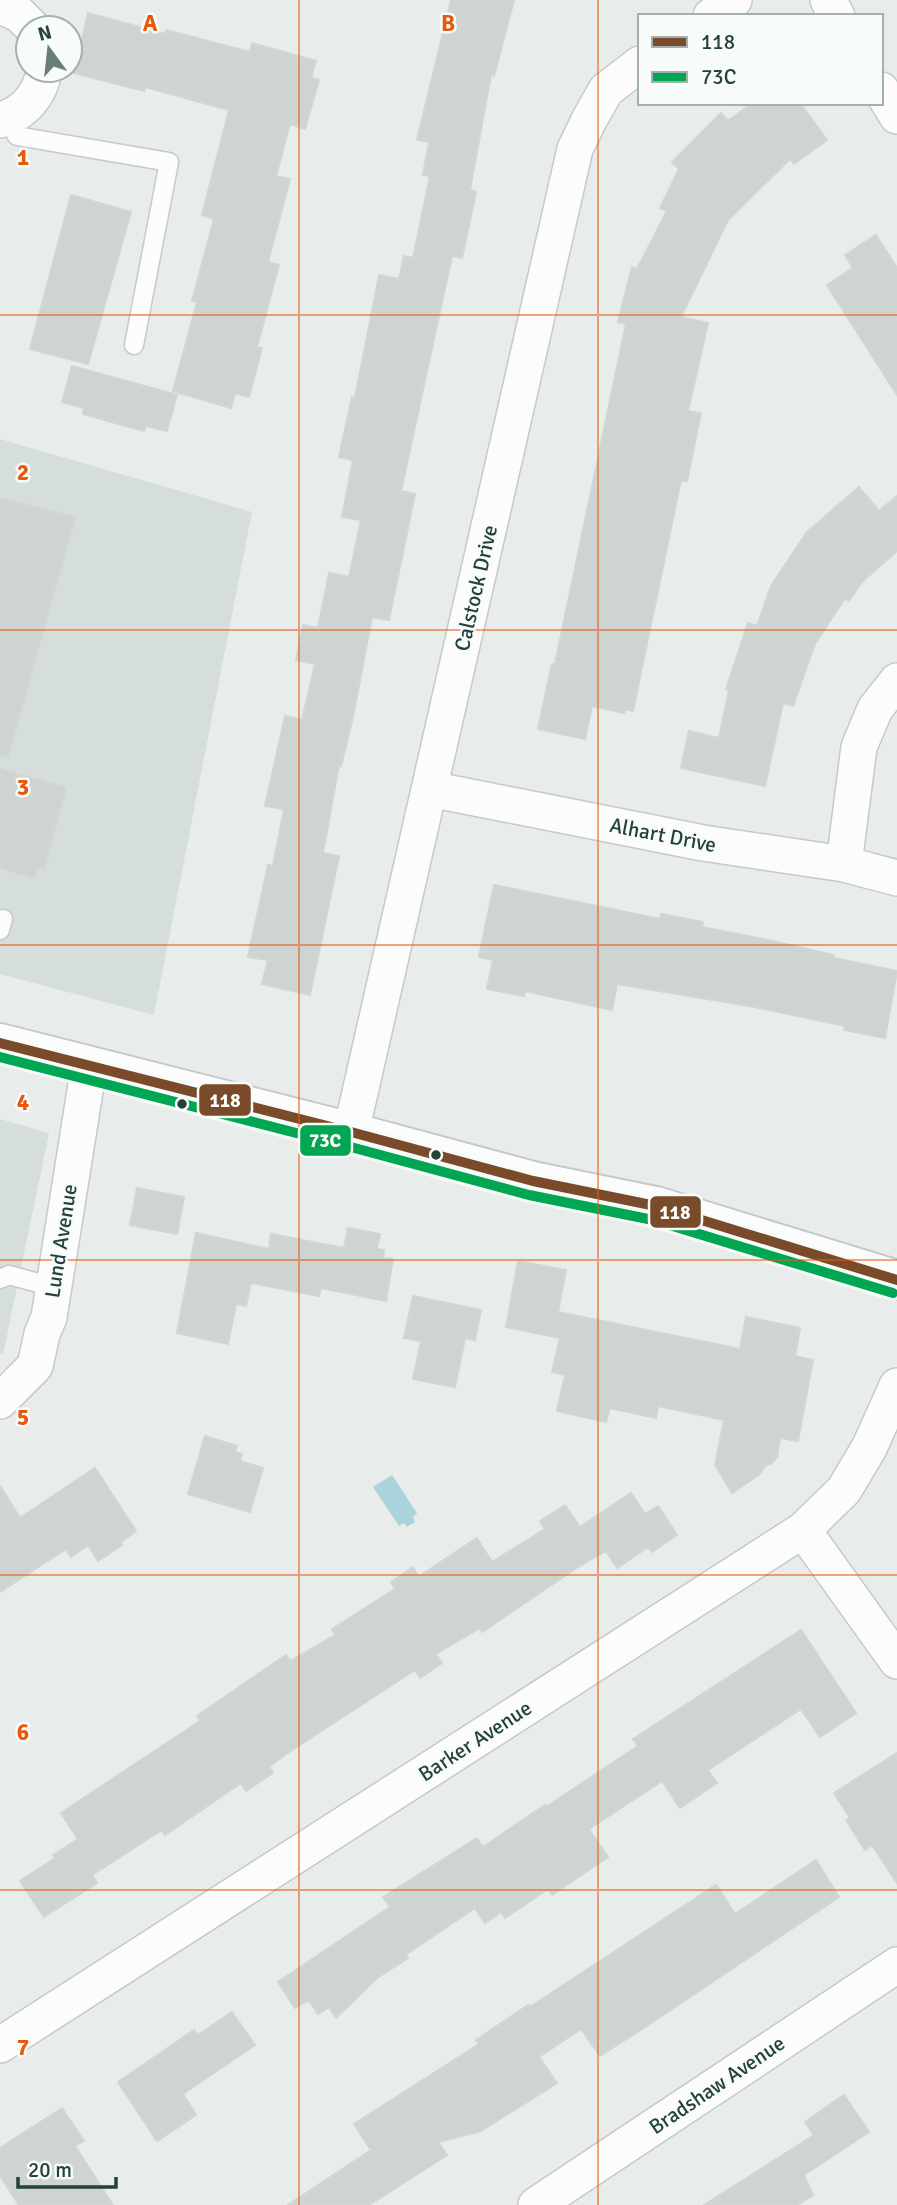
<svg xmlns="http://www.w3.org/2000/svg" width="897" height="2205" viewBox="0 0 897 2205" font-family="Signika,sans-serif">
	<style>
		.built { fill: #d6dedb }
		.water { fill: #a9d4db }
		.building { fill: #cfd4d2; stroke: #d1d6d4; stroke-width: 2 }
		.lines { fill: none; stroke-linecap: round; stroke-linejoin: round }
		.service-casing { stroke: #c5cac8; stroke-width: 21 }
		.minor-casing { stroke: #c5cac8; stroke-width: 38 }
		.secondary-casing { stroke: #c3cbc8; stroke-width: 42 }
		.service { stroke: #fcfcfc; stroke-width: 18 }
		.minor { stroke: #fcfcfc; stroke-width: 35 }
		.secondary { stroke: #fcfcfc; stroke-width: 38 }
		.bus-1-casing { stroke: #f7fbf9; stroke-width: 16 }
		.bus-2-casing { stroke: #f7fbf9; stroke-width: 16 }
		.bus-1 { stroke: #7a4b2a; stroke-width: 10 }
		.bus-2 { stroke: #00a651; stroke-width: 10 }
		.grid { fill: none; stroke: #e8590c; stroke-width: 2; stroke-opacity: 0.55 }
		.bus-dot { fill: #24423a; stroke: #f7fbf9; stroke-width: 2.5 }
		.labels { text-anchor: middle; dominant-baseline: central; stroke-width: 5; stroke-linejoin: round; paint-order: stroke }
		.street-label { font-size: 21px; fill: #24423a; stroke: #f7fbf9 }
		.grid-label { font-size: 23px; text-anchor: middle; font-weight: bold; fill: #e8590c; stroke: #f7fbf9; stroke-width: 5; stroke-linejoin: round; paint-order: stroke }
		.line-badge { stroke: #f7fbf9; stroke-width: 2.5 }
		.badge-label { font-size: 19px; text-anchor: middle; font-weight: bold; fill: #fff }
	</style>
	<rect width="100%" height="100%" fill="#e8edeb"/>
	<path class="built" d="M0 439 252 512 154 1015 0 974Z
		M0 1119 49 1133 3 1355 0 1354Z"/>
	<path class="water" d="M392 1475 417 1513 413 1517 415 1522 407 1527 404 1523 399 1526 373 1487Z"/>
	<path class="building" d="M451 0H514L494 76 491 75 470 190 476 192 462 258 452 256 401 491 415 494 389 620 372 617 353 717 341 766 339 765 323 853 339 856 310 995 262 984 268 960 248 957 268 865 273 866 284 809 265 806 285 716 302 720 315 664 296 660 303 625 318 628 329 573 349 577 361 520 342 517 353 460 339 457 352 397 355 398 379 275 399 279 404 256 413 258 430 176 423 175 429 142 417 140Z
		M88 13 165 34 166 30 250 52 252 43 316 61 311 78 319 80 305 129 290 124 276 176 290 179 268 262 279 265 257 347 262 348 249 397 235 393 231 408 173 391 197 302 192 301 214 219 202 215 229 110 145 87 144 91 74 73Z
		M752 103H800L827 140 794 164 790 159 728 220 681 317 708 323 688 411 701 413 687 481 681 480 633 711 625 709 624 713 592 706 585 739 538 729 552 664H555L626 324 618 322 632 267 637 269 667 211 660 208 679 169 672 162 721 113 728 121Z
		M71 195 131 212 88 364 30 349Z
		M876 235 897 268V395L827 285 853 268 845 255Z
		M72 366 177 395 167 431 146 426 144 431 83 414 84 408 62 402Z
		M859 487 879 511 897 496V551L862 582 849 601 845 598 815 644 793 706 783 703 765 786 681 768 689 731 719 738 729 690 726 689 748 623 757 626 771 586 807 532Z
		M0 498 75 517 8 757 0 755Z
		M0 769 66 788 44 869 37 867 34 878 0 868Z
		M494 885 660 919 661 914 703 922 702 927 768 940 834 955V958L897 971 885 1038 844 1030 845 1026 755 1007 617 984 612 1010 525 991 524 996 487 989 493 960 479 957Z
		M137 1188 184 1197 177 1234 130 1225Z
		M348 1228 380 1234 377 1249 384 1250 383 1258 393 1259 386 1301 321 1288 319 1296 251 1283 246 1306 236 1304 228 1344 177 1333 196 1233 269 1249 271 1234 344 1248Z
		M518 1261 566 1270 558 1312 740 1349 746 1317 800 1328 795 1356 813 1360 798 1441 780 1438 777 1457 771 1464 765 1466 760 1474 732 1493 715 1465 724 1420 658 1406 656 1418 610 1408 606 1422 557 1411 565 1375 552 1372 560 1338 506 1327Z
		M413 1296 481 1310 475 1340 465 1338 455 1387 413 1379 421 1341 404 1338Z
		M205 1436 237 1446 235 1452 242 1454 240 1461 263 1468 250 1512 188 1494Z
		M95 1468 136 1531 120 1543 122 1545 98 1561 88 1545 71 1557 66 1549 0 1592V1486L20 1518Z
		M631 1493 645 1514 658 1506 677 1535 652 1552 648 1547 617 1568 606 1551 578 1567 482 1632 480 1628 436 1654 442 1663 420 1678 415 1670 286 1754 269 1767 273 1773 246 1791 241 1783 165 1835 162 1830 92 1875 97 1883 44 1917 20 1881 55 1858 53 1855 78 1839 61 1813 200 1721 197 1716 286 1655 290 1661 335 1635 332 1629 395 1589 391 1582 413 1567 418 1577 477 1538 492 1562 545 1529 540 1521 565 1505 580 1527Z
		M801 1630 856 1713 820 1737 801 1709 708 1770 717 1783 680 1808 662 1781 589 1829 608 1857 552 1895 548 1889 505 1918 501 1912 485 1923 475 1908 405 1955 408 1958 377 1978 336 2018 329 2007 318 2014 309 2000 295 2008 278 1982 390 1907 383 1897 477 1838 483 1847 545 1805 546 1807 638 1746 633 1739Z
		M897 1753V1883L872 1845 865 1850 846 1820 850 1818 834 1793Z
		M816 1860 839 1897 648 2025 600 2056 581 2029 539 2057 557 2083 481 2131 438 2142 447 2155 369 2205H288L371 2150 354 2124 479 2044 476 2040 528 2005 530 2007 716 1885 735 1914Z
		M232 2012 255 2045 183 2094 196 2115 157 2141 118 2082 194 2030 198 2035Z
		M844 2095 869 2132 804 2175 813 2195 797 2205H704L814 2135 805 2122Z
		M62 2108 84 2141 75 2146 113 2205H19L0 2176V2148Z"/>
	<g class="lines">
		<g class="service-casing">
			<path id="service" d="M7 118 17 136 169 162 134 345
				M0 930 3 919
				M0 1279 9 1275 53 1287"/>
		</g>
		<g class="minor-casing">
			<path id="minor" d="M828 0 837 16
				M0 6 19 14 33 28
				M711 16 734 0
				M881 90 897 116
				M0 120C24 114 41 94 44 70
				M430 789 703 843 844 864 897 878
				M844 864 859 747 875 709 897 681
				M351 1132 575 149 589 120 606 90 640 64
				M0 1401 35 1366 42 1334 49 1317 89 1066
				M803 1530 897 1661
				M0 2045 803 1530 844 1490 869 1448 897 1386
				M536 2205 897 1965"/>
		</g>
		<g class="secondary-casing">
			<path id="secondary" d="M0 1043 351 1132 533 1181 656 1206 897 1280"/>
		</g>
		<use href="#service" class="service"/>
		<use href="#minor" class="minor"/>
		<use href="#secondary" class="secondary"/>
		<g class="bus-1-casing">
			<path id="bus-1" d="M0 1043 351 1132 533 1181 656 1206 897 1280"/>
		</g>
		<g class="bus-2-casing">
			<path id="bus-2" d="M0 1057 347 1146 529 1195 653 1220 893 1293"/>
		</g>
		<use href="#bus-1" class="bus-1"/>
		<use href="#bus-2" class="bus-2"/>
	</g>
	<path class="grid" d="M299 0V2205M598 0V2205M0 315H897M0 630H897M0 945H897M0 1260H897M0 1575H897M0 1890H897"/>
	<g class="bus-dot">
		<circle cx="182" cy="1104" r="6"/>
		<circle cx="436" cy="1155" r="6"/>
	</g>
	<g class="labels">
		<g class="street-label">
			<text transform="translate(476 588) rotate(-77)">Calstock Drive</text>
			<text transform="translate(663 835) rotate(11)">Alhart Drive</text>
			<text transform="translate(61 1241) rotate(-81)">Lund Avenue</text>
			<text transform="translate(475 1741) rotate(-33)">Barker Avenue</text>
			<text transform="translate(717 2085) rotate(-34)">Bradshaw Avenue</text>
		</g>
	</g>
	<g class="grid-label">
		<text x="150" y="31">A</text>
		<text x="448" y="31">B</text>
		<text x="23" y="165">1</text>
		<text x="23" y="480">2</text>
		<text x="23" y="795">3</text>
		<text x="23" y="1110">4</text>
		<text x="23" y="1425">5</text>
		<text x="23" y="1740">6</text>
		<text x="23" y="2055">7</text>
	</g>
	<g class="line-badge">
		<rect x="198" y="1083" width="54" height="34" rx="7" fill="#7a4b2a"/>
		<rect x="299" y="1124" width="53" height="33" rx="7" fill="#00a651"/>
		<rect x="649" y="1195" width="53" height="34" rx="7" fill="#7a4b2a"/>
	</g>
	<g class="badge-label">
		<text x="225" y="1107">118</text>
		<text x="325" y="1147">73C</text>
		<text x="675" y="1219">118</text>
	</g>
	<rect x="638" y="14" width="245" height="91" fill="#f7fbf9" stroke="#a3b1ad" stroke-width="2"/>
	<rect x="652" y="37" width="35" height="10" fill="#7a4b2a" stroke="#a3b1ad" stroke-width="2"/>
	<text x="701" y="49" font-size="21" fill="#24423a">118</text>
	<rect x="652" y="72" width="35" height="10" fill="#00a651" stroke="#a3b1ad" stroke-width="2"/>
	<text x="701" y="84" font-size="21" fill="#24423a">73C</text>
	<g transform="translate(49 49) rotate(345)"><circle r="33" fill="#f7fbf9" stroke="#a3b1ad" stroke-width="2"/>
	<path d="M0-5L12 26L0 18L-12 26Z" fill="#697e78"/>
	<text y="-10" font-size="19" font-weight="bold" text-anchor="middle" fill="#24423a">N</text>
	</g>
	<path d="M18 2177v10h98v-10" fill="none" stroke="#24423a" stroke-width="3.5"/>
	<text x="28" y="2177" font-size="21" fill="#24423a" stroke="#f7fbf9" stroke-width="5" paint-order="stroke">20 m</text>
</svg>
